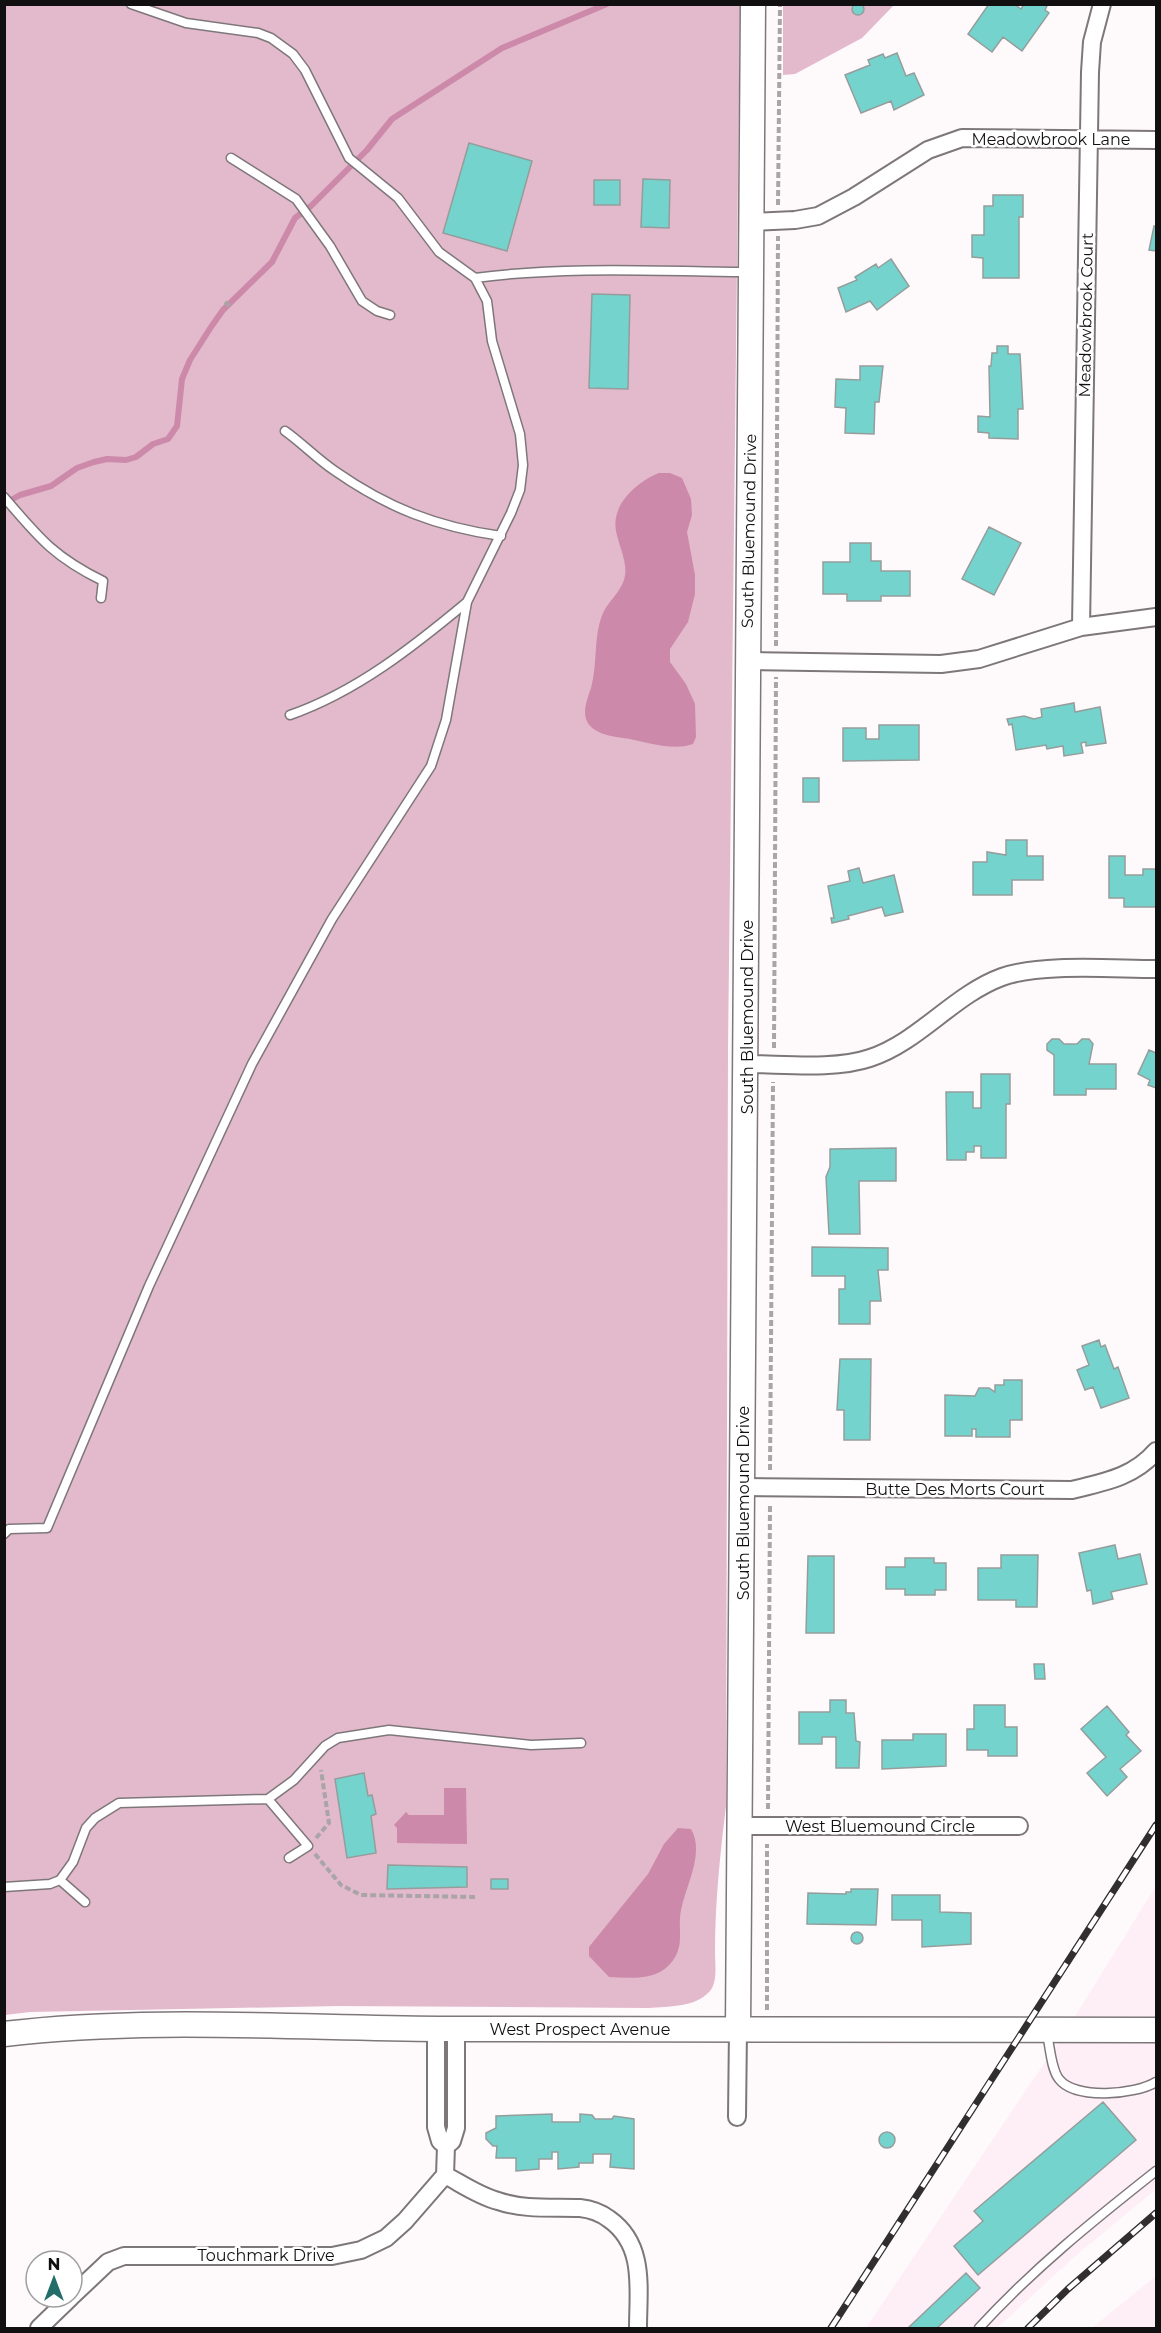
<svg xmlns="http://www.w3.org/2000/svg" width="1161" height="2333" viewBox="0 0 1161 2333" font-family="Montserrat,sans-serif">
	<style>
		.built { fill: #feeef5 }
		.green { fill: #e3b9cc }
		.water { fill: #cc89a9 }
		.lines { fill: none; stroke-linecap: round; stroke-linejoin: round }
		.stream { stroke: #cc89a9; stroke-width: 6 }
		.building { fill: #74d4cd; stroke: #959d9c; stroke-width: 1.5 }
		.service-casing { stroke: #7e777a; stroke-width: 11 }
		.minor-casing { stroke: #7e777a; stroke-width: 20 }
		.secondary-casing { stroke: #7e777a; stroke-width: 27 }
		.path { stroke: #a9a4a6; stroke-width: 4; stroke-dasharray: 6 3; stroke-linecap: butt }
		.service { stroke: #fff; stroke-width: 8 }
		.minor { stroke: #fff; stroke-width: 16 }
		.secondary { stroke: #fff; stroke-width: 24 }
		.rail-casing { stroke: #312e2f; stroke-width: 7 }
		.rail { stroke: #fff; stroke-width: 4.5; stroke-dasharray: 14; stroke-linecap: butt }
		.labels { text-anchor: middle; dominant-baseline: central; stroke-width: 5; stroke-linejoin: round; paint-order: stroke }
		.street-label { font-size: 16px; fill: #120f10; stroke: #fff }
	</style>
	<rect width="100%" height="100%" fill="#fef9fb"/>
	<path class="built" d="M1156 1886V2189L1074 2257 997 2328H866L1066 2031Z
		M1156 2276V2328H1092Z"/>
	<path class="green" d="M4 5H740L728 1048 726 1806C720 1855 715 1903 715 1952 715 1964 718 1983 709 1992 694 2008 668 2006 648 2008L338 2006 30 2012 5 2015Z
		M783 5V4L894 5 862 38 795 74 783 75Z"/>
	<path class="water" d="M659 473H670L682 478 691 499 692 515 687 532 695 575V594L688 622 670 649V662L686 684 695 704 696 737 693 744C673 751 650 743 630 739 616 737 591 735 586 719 583 709 588 697 591 688 598 663 593 633 604 611 610 600 620 592 624 580 629 564 619 547 616 531 611 504 637 482 659 473Z
		M444 1788H466L467 1844 397 1843V1828L394 1825 406 1812 409 1815H444Z
		M678 1828 691 1829C705 1853 686 1885 681 1910 677 1930 686 1946 670 1964 655 1981 630 1978 609 1977L589 1956V1947L648 1874 664 1844Z"/>
	<g class="lines">
		<path class="stream" d="M4 504 20 495 51 486 77 468 94 462 107 459 126 460 136 457 153 444 168 439 177 426 182 379 190 360 211 327 223 310 272 262 295 218 311 206 367 150 392 119 502 48 607 4"/>
	</g>
	<path class="building" d="M852 9a6 6 0 1 1 12 0a6 6 0 1 1-12 0Z
		M989 4H1014L1021 9 1024 4H1048L1045 10 1049 13 1022 51 1003 37 992 52 968 34Z
		M897 53 906 76 914 73 924 95 894 110 891 101 861 113 845 75 870 65 868 60 883 54 885 58Z
		M469 143 532 161 507 251 443 233Z
		M643 179 670 180 669 228 641 227Z
		M594 180H620V205H594Z
		M993 195H1023V217H1019V278H983V258L972 257V235H984V206H993Z
		M1154 226 1156 227V251L1149 250Z
		M891 259 909 286 877 310 870 301 846 312 838 288 857 280 855 277 876 264 878 268Z
		M592 294 630 295 628 389 589 388Z
		M997 346H1008V354H1020L1023 409H1018V439L989 438V433L978 432V416L990 417 989 366H991L992 353H997Z
		M860 366H883L879 402H875L874 434 845 433 846 408 835 407 836 379 860 380Z
		M989 527 1021 543 994 595 962 579Z
		M850 543H871V561H881V571H910V596H881V601H847V594H823V562H850Z
		M1074 703 1075 712 1100 707 1106 743 1086 746V742L1081 743 1083 753 1064 756 1063 746 1047 749 1046 745 1016 750 1012 724 1009 725 1007 719 1024 716 1034 719 1042 717 1041 709Z
		M879 725H919V760L843 761V728H866V739H879Z
		M803 778H819V802H803Z
		M1006 840H1027V856H1043V880H1012V895H973V862H987V852L1006 855Z
		M1109 856H1125V875H1143V869H1156V907H1124V898H1109Z
		M859 868 863 883 894 875 903 912 885 916 882 907 848 916 849 919 832 923 831 918H834L828 886 850 881 848 871Z
		M1052 1039H1059L1064 1044H1077L1082 1039H1089L1093 1044 1089 1064H1116V1089H1086V1095H1054V1055L1047 1050V1044Z
		M1149 1050 1156 1053V1088L1148 1085 1150 1080 1138 1074Z
		M981 1074H1010V1104H1006V1158H981V1146H974V1152H966V1160H947L946 1092H973V1108H981Z
		M896 1148V1181H859L860 1234H829L826 1177 830 1167V1149Z
		M812 1247 888 1248V1270H878L881 1301H870V1324H839V1289H845V1276H812Z
		M1099 1340 1101 1347 1105 1345 1114 1369 1118 1367 1129 1398 1101 1408 1093 1387 1085 1390 1077 1370 1089 1365 1082 1346Z
		M840 1359H871L870 1440H844V1410H837Z
		M1004 1380H1022V1420H1010V1437H976V1429H972V1436H945V1395L975 1396 979 1388H989L995 1392V1385H1004Z
		M1115 1545 1118 1559 1140 1554 1147 1584 1111 1592 1113 1599 1093 1604 1091 1590 1087 1591 1079 1553Z
		M1001 1555H1038L1037 1607H1016V1600H978V1568H1001Z
		M808 1556H834V1633H806Z
		M905 1558H934V1563H946V1590H935V1595H905V1589H886V1567H905Z
		M1034 1664H1044L1045 1679H1035Z
		M830 1700H846V1713H854L856 1741 860 1742 859 1768H836V1737H822V1744H799V1712H830Z
		M974 1705H1005V1727H1017V1756H988V1750H967V1729H974Z
		M1107 1706 1129 1732 1126 1735 1141 1751 1120 1769 1127 1777 1107 1796 1087 1773 1106 1757 1081 1729Z
		M913 1734H946V1766L882 1769V1740H913Z
		M364 1773 368 1796 372 1795 376 1814 371 1816 376 1853 347 1858 335 1779Z
		M388 1865 467 1867V1887L387 1889Z
		M491 1879H508V1889H491Z
		M851 1889H878L876 1925 807 1924 808 1893 846 1894V1892H851Z
		M892 1895H940V1912L971 1913V1944L922 1947V1920H892Z
		M851 1938a6 6 0 1 1 12 0a6 6 0 1 1-12 0Z
		M1103 2102 1136 2140 978 2275 954 2246 983 2221 974 2211Z
		M552 2114V2122H580V2114L592 2115 595 2119H612L614 2116 634 2119V2169L610 2167 611 2154H593V2163H579V2167L558 2169V2152H552V2159H539V2169L516 2171V2158H496L497 2146H493L486 2139V2133L496 2128V2116Z
		M879 2140a8 8 0 1 1 16 0a8 8 0 1 1-16 0Z
		M966 2273 980 2288 937 2328H908Z"/>
	<g class="lines">
		<g class="service-casing">
			<path id="service" d="M231 158 296 199 330 246 362 301 377 311 390 315
				M475 278C565 266 657 271 748 272
				M285 431C302 443 317 459 335 471 388 508 437 527 501 536
				M4 497C39 538 54 557 103 581L101 598
				M290 715C356 692 413 647 467 602
				M4 1534 9 1529 47 1528 149 1286 252 1064 332 919 431 766 446 720 467 602 511 513 520 490 523 465 520 434 492 341 487 301 475 278 439 252 398 198 349 158 305 70 293 54 271 38 258 33 186 23 131 4
				M268 1799 308 1846 289 1858
				M60 1880 85 1902
				M4 1887 50 1884 60 1880 73 1862 86 1828 95 1818 119 1803 268 1799 294 1780 325 1746 338 1738 389 1730 531 1745 581 1743
				M1047 2034C1050 2046 1051 2069 1059 2079 1075 2100 1135 2095 1156 2082
				M979 2328C1033 2269 1094 2220 1156 2171"/>
		</g>
		<g class="minor-casing">
			<path id="minor" d="M752 222 795 220 818 216 854 197 928 150 962 138 1156 140
				M1081 627 1090 72 1092 42 1102 4
				M748 661 941 664 979 659 1081 627 1156 617
				M746 1064C783 1064 835 1070 870 1058 919 1042 953 995 1002 977 1042 963 1112 969 1156 969
				M743 1487 1072 1490C1104 1482 1134 1477 1156 1451
				M742 1826H1019
				M436 2029V2127L440 2141 446 2146
				M737 2117 738 2029
				M445 2175C462 2184 479 2196 498 2201 524 2210 553 2207 580 2208 590 2209 601 2213 609 2219 646 2245 638 2289 638 2328
				M72 2296 108 2262 124 2256H332L361 2250 386 2238 405 2221 445 2175 446 2146 452 2141 456 2128V2029
				M39 2328 71 2297"/>
		</g>
		<g class="secondary-casing">
			<path id="secondary" d="M738 2029 753 4
				M4 2034C148 2017 294 2028 438 2029 678 2031 917 2031 1156 2030"/>
		</g>
		<path class="path" d="M778 205 780 4
			M225 302 231 307
			M776 646 778 236
			M774 1048 776 677
			M770 1470 773 1082
			M768 1809 770 1505
			M316 1838 329 1823 321 1770
			M315 1854 341 1885 361 1895 475 1897
			M767 2010V1844"/>
		<use href="#service" class="service"/>
		<use href="#minor" class="minor"/>
		<use href="#secondary" class="secondary"/>
		<g class="rail-casing">
			<path id="rail" d="M831 2328 1156 1825
				M1028 2328 1068 2289 1156 2213"/>
		</g>
		<use href="#rail" class="rail"/>
	</g>
	<g class="labels">
		<g class="street-label">
			<text x="1051" y="139">Meadowbrook Lane</text>
			<text transform="translate(1086 315) rotate(-89)">Meadowbrook Court</text>
			<text transform="translate(749 531) rotate(-89)">South Bluemound Drive</text>
			<text transform="translate(747 1017) rotate(-90)">South Bluemound Drive</text>
			<text x="955" y="1489">Butte Des Morts Court</text>
			<text transform="translate(743 1503) rotate(-90)">South Bluemound Drive</text>
			<text x="880" y="1826">West Bluemound Circle</text>
			<text x="580" y="2029">West Prospect Avenue</text>
			<text x="266" y="2255">Touchmark Drive</text>
		</g>
	</g>
	<rect width="1161" height="2333" fill="none" stroke="#120f10" stroke-width="12"/>
	<g transform="translate(54 2279)"><circle r="28" fill="#ffffff" stroke="#a09f9f" stroke-width="1.5"/>
	<path d="M0-4.5L10 22L0 15L-10 22Z" fill="#246e69"/>
	<text y="-9" font-size="16" font-weight="bold" text-anchor="middle" fill="#120f10">N</text>
	</g>
</svg>
